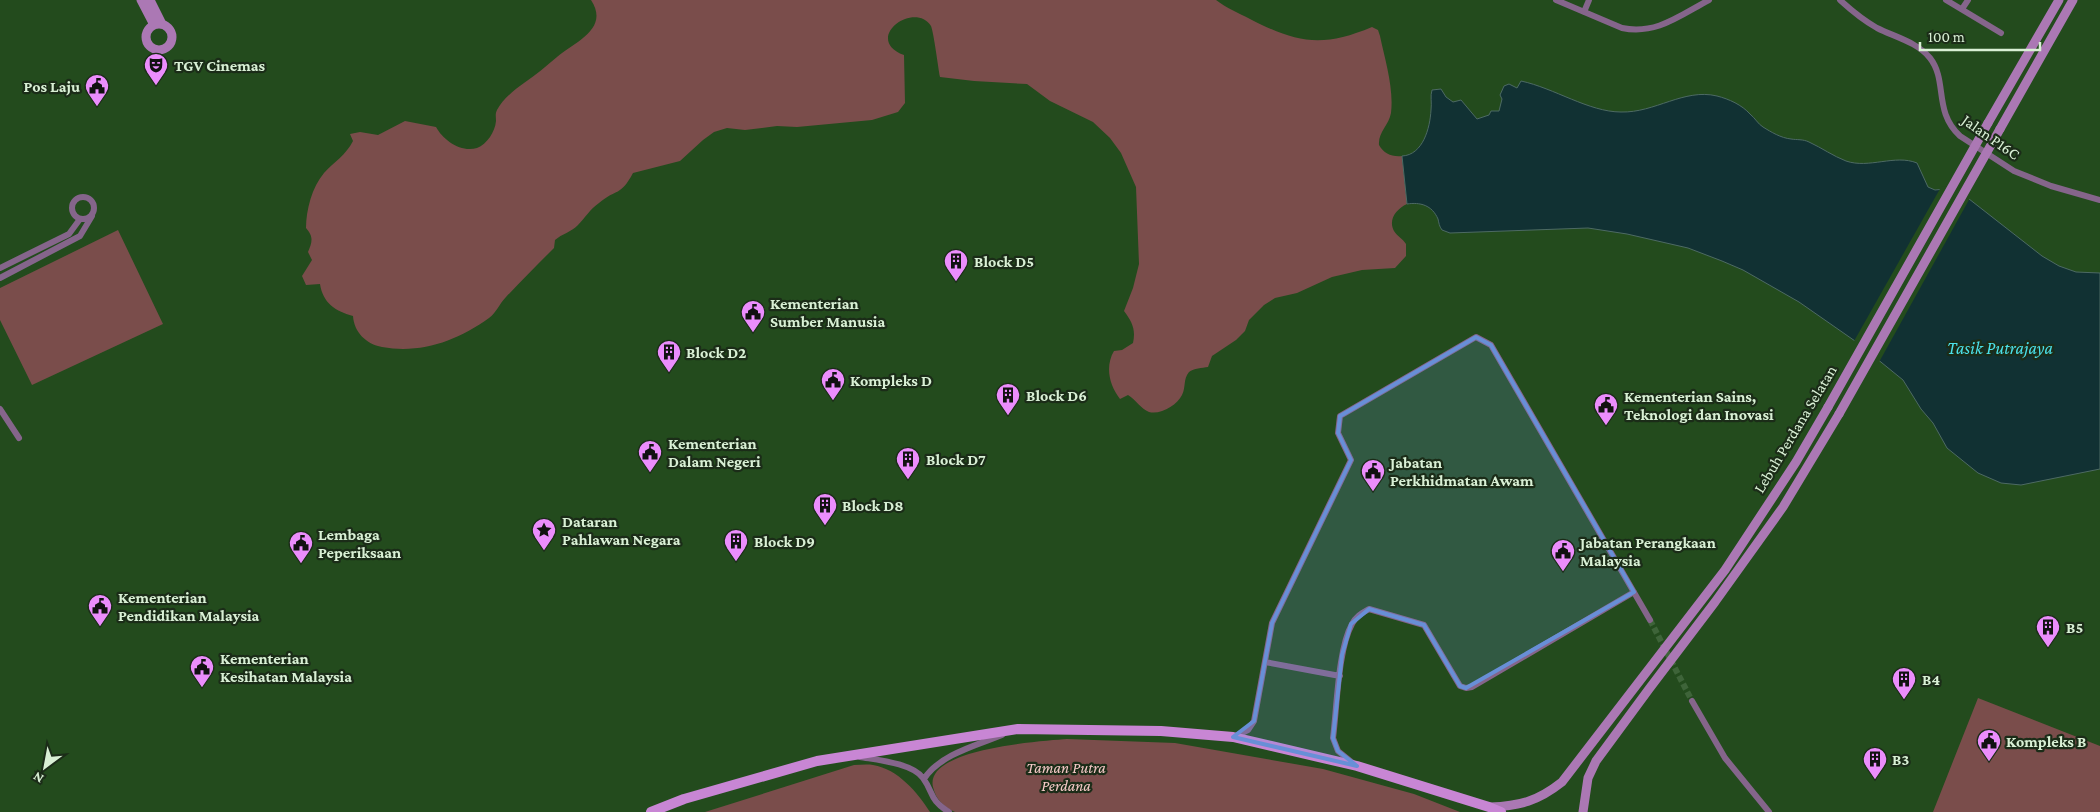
<svg xmlns="http://www.w3.org/2000/svg" width="2100" height="812" viewBox="0 0 2100 812" font-family="'Crimson Pro',serif">
	<style>
		.green { fill: #7a4d4b }
		.water { fill: #113133; stroke: #4d6a64 }
		.pier { fill: #234b1d }
		.lines { fill: none; stroke-linecap: round; stroke-linejoin: round }
		.street-tunnel { stroke: #3e6439; stroke-width: 6; stroke-dasharray: 6 3; stroke-linecap: butt }
		.street { stroke: #85658b; stroke-width: 6 }
		.secondary { stroke: #ab78b4; stroke-width: 9 }
		.primary { stroke: #c886d4; stroke-width: 10 }
		.secondary-bridge { stroke: #ab78b4; stroke-width: 9 }
		.marked { fill: #688fd7; fill-opacity: 0.2; stroke: #688fd7; stroke-width: 4; stroke-linejoin: round }
		.labels { text-anchor: middle; dominant-baseline: central; stroke-width: 4.5; stroke-linejoin: round; paint-order: stroke }
		.poi-label { font-size: 16px; font-weight: bold; fill: #d9f0d5; stroke: #1b2c18; text-anchor: start }
		.street-label { font-size: 16px; fill: #d9f0d5; stroke: #1b2c18 }
		.park-label { font-size: 16px; font-style: italic; fill: #f5c9c7; stroke: #1b2c18 }
		.water-label { font-size: 18px; font-style: italic; fill: #4be1ea; stroke: #1b2c18 }
	</style>
	<rect width="100%" height="100%" fill="#234b1d"/>
	<path class="green" d="M591 0H1216C1226 8 1239 13 1250 19 1297 43 1322 48 1372 27L1378 30 1380 36C1385 60 1394 88 1391 113 1389 125 1378 132 1379 145 1384 154 1392 157 1402 156L1407 204C1396 209 1388 220 1394 231 1397 236 1403 239 1406 244V256L1395 268 1362 270 1332 277 1297 293 1275 298 1264 305 1249 320 1245 331 1236 340 1212 356 1208 367C1202 368 1194 368 1189 372 1183 379 1186 387 1182 395 1177 405 1161 415 1149 412 1141 409 1136 400 1128 395L1120 399C1109 385 1105 366 1114 351L1122 350 1133 343C1136 329 1132 322 1124 311L1133 288 1139 264 1136 187 1121 153 1110 138 1093 122 1050 101 1027 84 974 81 940 77C938 66 934 34 931 26 914 0 862 39 904 55L905 103 898 112 872 120 797 127 777 126 745 130 727 128 714 132 703 140 680 161 633 173C620 197 617 188 599 203 590 209 585 218 578 225 571 232 562 234 555 240L554 248C538 264 522 280 506 297 500 303 496 313 489 318 457 341 421 354 382 347 366 344 354 332 353 316 335 311 323 303 320 284L306 285 302 276 312 260 308 252C312 242 314 237 306 228 306 210 312 187 324 173 334 162 346 155 353 141L350 134 360 132 378 135 405 121 436 127C443 140 461 153 477 148 487 144 495 132 496 121 496 117 495 114 497 110 502 100 515 89 524 83 536 75 546 66 557 57 575 42 610 29 591 0Z
		M118 230 163 324 32 385 0 320V288Z
		M1978 698 2100 746V812H1933Z
		M1067 739 1175 743 1323 769 1414 794 1460 812H955C944 807 936 800 933 787 924 748 1043 741 1067 739Z
		M854 765C860 765 867 764 873 765 898 769 918 793 930 812H705Z"/>
	<path class="water" d="M1521 81C1554 88 1589 112 1621 112 1655 113 1684 88 1717 96 1729 99 1742 105 1750 114 1755 118 1758 124 1763 127 1771 132 1781 138 1791 139 1797 140 1803 139 1809 142 1822 148 1833 156 1846 161 1869 169 1895 154 1917 163L1928 187 1935 190 1955 188 2042 256 2059 266 2076 272 2100 273V469L2021 485 2001 483 1978 473 1947 448 1933 423 1921 409 1903 380 1855 341 1799 302 1743 270 1722 261 1688 248 1627 234 1588 228 1450 233 1442 230C1439 226 1439 223 1438 219 1432 205 1420 202 1407 204L1402 156C1423 155 1430 128 1431 110 1432 103 1430 96 1432 90L1441 89 1446 97 1453 102 1461 100 1477 119 1489 115 1491 111H1499L1502 99 1500 95 1504 86 1509 84 1517 88Z"/>
	<path class="pier" d="M1956 186 1970 198 1878 364 1853 343 1941 187Z"/>
	<g class="lines">
		<path class="street-tunnel" d="M1650 620 1692 701"/>
		<path class="street" d="M1556 0 1622 28C1656 35 1679 16 1709 0
			M1840 0C1852 11 1863 20 1877 28 1895 37 1917 42 1930 58 1948 81 1933 111 1960 136L2014 171 2051 186 2100 200
			M1946 0 2001 33
			M1962 9 1968 0
			M1584 12 1589 0
			M72 208a11 11 0 1 1 22 0a11 11 0 1 1-22 0Z
			M0 268 69 234 80 219
			M0 278 80 236 92 216
			M0 409 19 438
			M1265 662 1340 676
			M1692 701 1725 758 1769 812
			M1236 736 1248 730 1254 721 1272 623 1351 460 1338 433 1340 416 1476 337 1491 345 1650 620
			M860 757C877 760 912 763 923 778 934 793 929 800 949 812
			M1354 764 1338 751 1333 738C1337 707 1338 649 1352 624 1356 616 1362 613 1369 609L1424 625 1460 686 1466 688 1472 687 1634 592
			M924 779C939 755 977 745 1002 735"/>
		<path class="secondary" d="M141 0 154 25
			M150 0 162 24
			M146 37a13 13 0 1 1 26 0a13 13 0 1 1-26 0Z
			M1988 123 2059 0
			M2000 129 2073 0
			M1490 807C1520 806 1538 801 1562 782L1725 570 1796 462 1828 407
			M1583 812 1588 778 1596 761 1649 689 1715 602 1783 507 1839 414"/>
		<path class="primary" d="M651 812 684 799 817 761 1018 729 1161 731 1233 737 1357 766 1489 807 1501 812"/>
		<path class="secondary-bridge" d="M1828 407 1988 123
			M1839 414 2000 129"/>
	</g>
	<path class="marked" d="M1476 337 1491 345 1634 592 1466 688 1460 686 1424 625 1369 609 1351 624 1342 655 1333 738 1338 751 1357 766 1233 737 1254 721 1272 623 1351 460 1338 433 1340 416Z"/>
	<defs>
		<g id="theatre-pin" transform="scale(1.25)"><path d="M0 17L-7.5 6A9.5 9.5 0 1 1 7.5 6Z" fill="#eb8dfc" stroke="#1b2c18"/><path d="M-5-5.5Q0-4 5-5.5V0Q5 5 0 6Q-5 5-5 0ZM-3.3-2.5H-1v1.5H-3.3ZM1-2.5H3.3v1.5H1ZM-2.8 1Q0 5.5 2.8 1Z" fill="#111"/></g>
		<g id="civic-pin" transform="scale(1.25)"><path d="M0 17L-7.5 6A9.5 9.5 0 1 1 7.5 6Z" fill="#eb8dfc" stroke="#1b2c18"/><path d="M-.6-6.5H3V-4.5H.6V-3L4-1V1h2V6H-6V1h2V-1L-.6-3ZM-1.2 2.5V6h2.4V2.5Z" fill="#111"/></g>
		<g id="building-pin" transform="scale(1.25)"><path d="M0 17L-7.5 6A9.5 9.5 0 1 1 7.5 6Z" fill="#eb8dfc" stroke="#1b2c18"/><path d="M-4-6H4V6H1V3H-1V6H-4ZM-2.5-4.3h1.7v1.8h-1.7ZM.8-4.3h1.7v1.8H.8ZM-2.5-1h1.7V.8h-1.7ZM.8-1h1.7V.8H.8Z" fill="#111"/></g>
		<g id="sight-pin" transform="scale(1.25)"><path d="M0 17L-7.5 6A9.5 9.5 0 1 1 7.5 6Z" fill="#eb8dfc" stroke="#1b2c18"/><path d="M0-6L1.8-2.2L6-1.7L2.9 1.2L3.7 5.4L0 3.3L-3.7 5.4L-2.9 1.2L-6-1.7L-1.8-2.2Z" fill="#111"/></g>
	</defs>
	<g fill-rule="evenodd">
		<use href="#theatre-pin" x="156" y="65"/>
		<use href="#civic-pin" x="97" y="86"/>
		<use href="#building-pin" x="956" y="261"/>
		<use href="#civic-pin" x="753" y="312"/>
		<use href="#building-pin" x="669" y="352"/>
		<use href="#civic-pin" x="833" y="380"/>
		<use href="#building-pin" x="1008" y="395"/>
		<use href="#civic-pin" x="1606" y="405"/>
		<use href="#civic-pin" x="650" y="452"/>
		<use href="#building-pin" x="908" y="459"/>
		<use href="#civic-pin" x="1373" y="471"/>
		<use href="#building-pin" x="825" y="505"/>
		<use href="#sight-pin" x="544" y="530"/>
		<use href="#building-pin" x="736" y="541"/>
		<use href="#civic-pin" x="301" y="543"/>
		<use href="#civic-pin" x="1563" y="551"/>
		<use href="#civic-pin" x="100" y="606"/>
		<use href="#building-pin" x="2048" y="627"/>
		<use href="#civic-pin" x="202" y="667"/>
		<use href="#building-pin" x="1904" y="679"/>
		<use href="#civic-pin" x="1989" y="741"/>
		<use href="#building-pin" x="1875" y="759"/>
	</g>
	<g class="labels">
		<g class="poi-label">
			<text x="174" y="65">TGV Cinemas</text>
			<text x="80" y="86" text-anchor="end">Pos Laju</text>
			<text x="974" y="261">Block D5</text>
			<text x="770" y="303">Kementerian<tspan x="770" dy="18">Sumber Manusia</tspan></text>
			<text x="686" y="352">Block D2</text>
			<text x="850" y="380">Kompleks D</text>
			<text x="1026" y="395">Block D6</text>
			<text x="1624" y="396">Kementerian Sains,<tspan x="1624" dy="18">Teknologi dan Inovasi</tspan></text>
			<text x="668" y="443">Kementerian<tspan x="668" dy="18">Dalam Negeri</tspan></text>
			<text x="926" y="459">Block D7</text>
			<text x="1390" y="462">Jabatan<tspan x="1390" dy="18">Perkhidmatan Awam</tspan></text>
			<text x="842" y="505">Block D8</text>
			<text x="562" y="521">Dataran<tspan x="562" dy="18">Pahlawan Negara</tspan></text>
			<text x="318" y="534">Lembaga<tspan x="318" dy="18">Peperiksaan</tspan></text>
			<text x="754" y="541">Block D9</text>
			<text x="1580" y="542">Jabatan Perangkaan<tspan x="1580" dy="18">Malaysia</tspan></text>
			<text x="118" y="597">Kementerian<tspan x="118" dy="18">Pendidikan Malaysia</tspan></text>
			<text x="2066" y="627">B5</text>
			<text x="220" y="658">Kementerian<tspan x="220" dy="18">Kesihatan Malaysia</tspan></text>
			<text x="1922" y="679">B4</text>
			<text x="2006" y="741">Kompleks B</text>
			<text x="1892" y="759">B3</text>
		</g>
		<g class="street-label">
			<text transform="translate(1991 137) rotate(35)">Jalan P16C</text>
			<text transform="translate(1795 429) rotate(-59)">Lebuh Perdana Selatan</text>
		</g>
		<g class="park-label">
			<text x="1066" y="767">Taman Putra<tspan x="1066" dy="18">Perdana</tspan></text>
		</g>
		<g class="water-label">
			<text x="2000" y="348">Tasik Putrajaya</text>
		</g>
	</g>
	<g transform="translate(45 767) rotate(212)" stroke="#1b2c18" stroke-width="4" paint-order="stroke">
	<path d="M0-4L9 19L0 12L-9 19Z" fill="#d9f0d5"/>
	<text y="-8" font-size="14" font-weight="bold" text-anchor="middle" fill="#d9f0d5">N</text>
	</g>
	<path d="M1920 42v8h120v-8" fill="none" stroke="#d9f0d5" stroke-width="2.5"/>
	<text x="1928" y="42" font-size="15" fill="#d9f0d5" stroke="#1b2c18" stroke-width="4" paint-order="stroke">100 m</text>
</svg>
